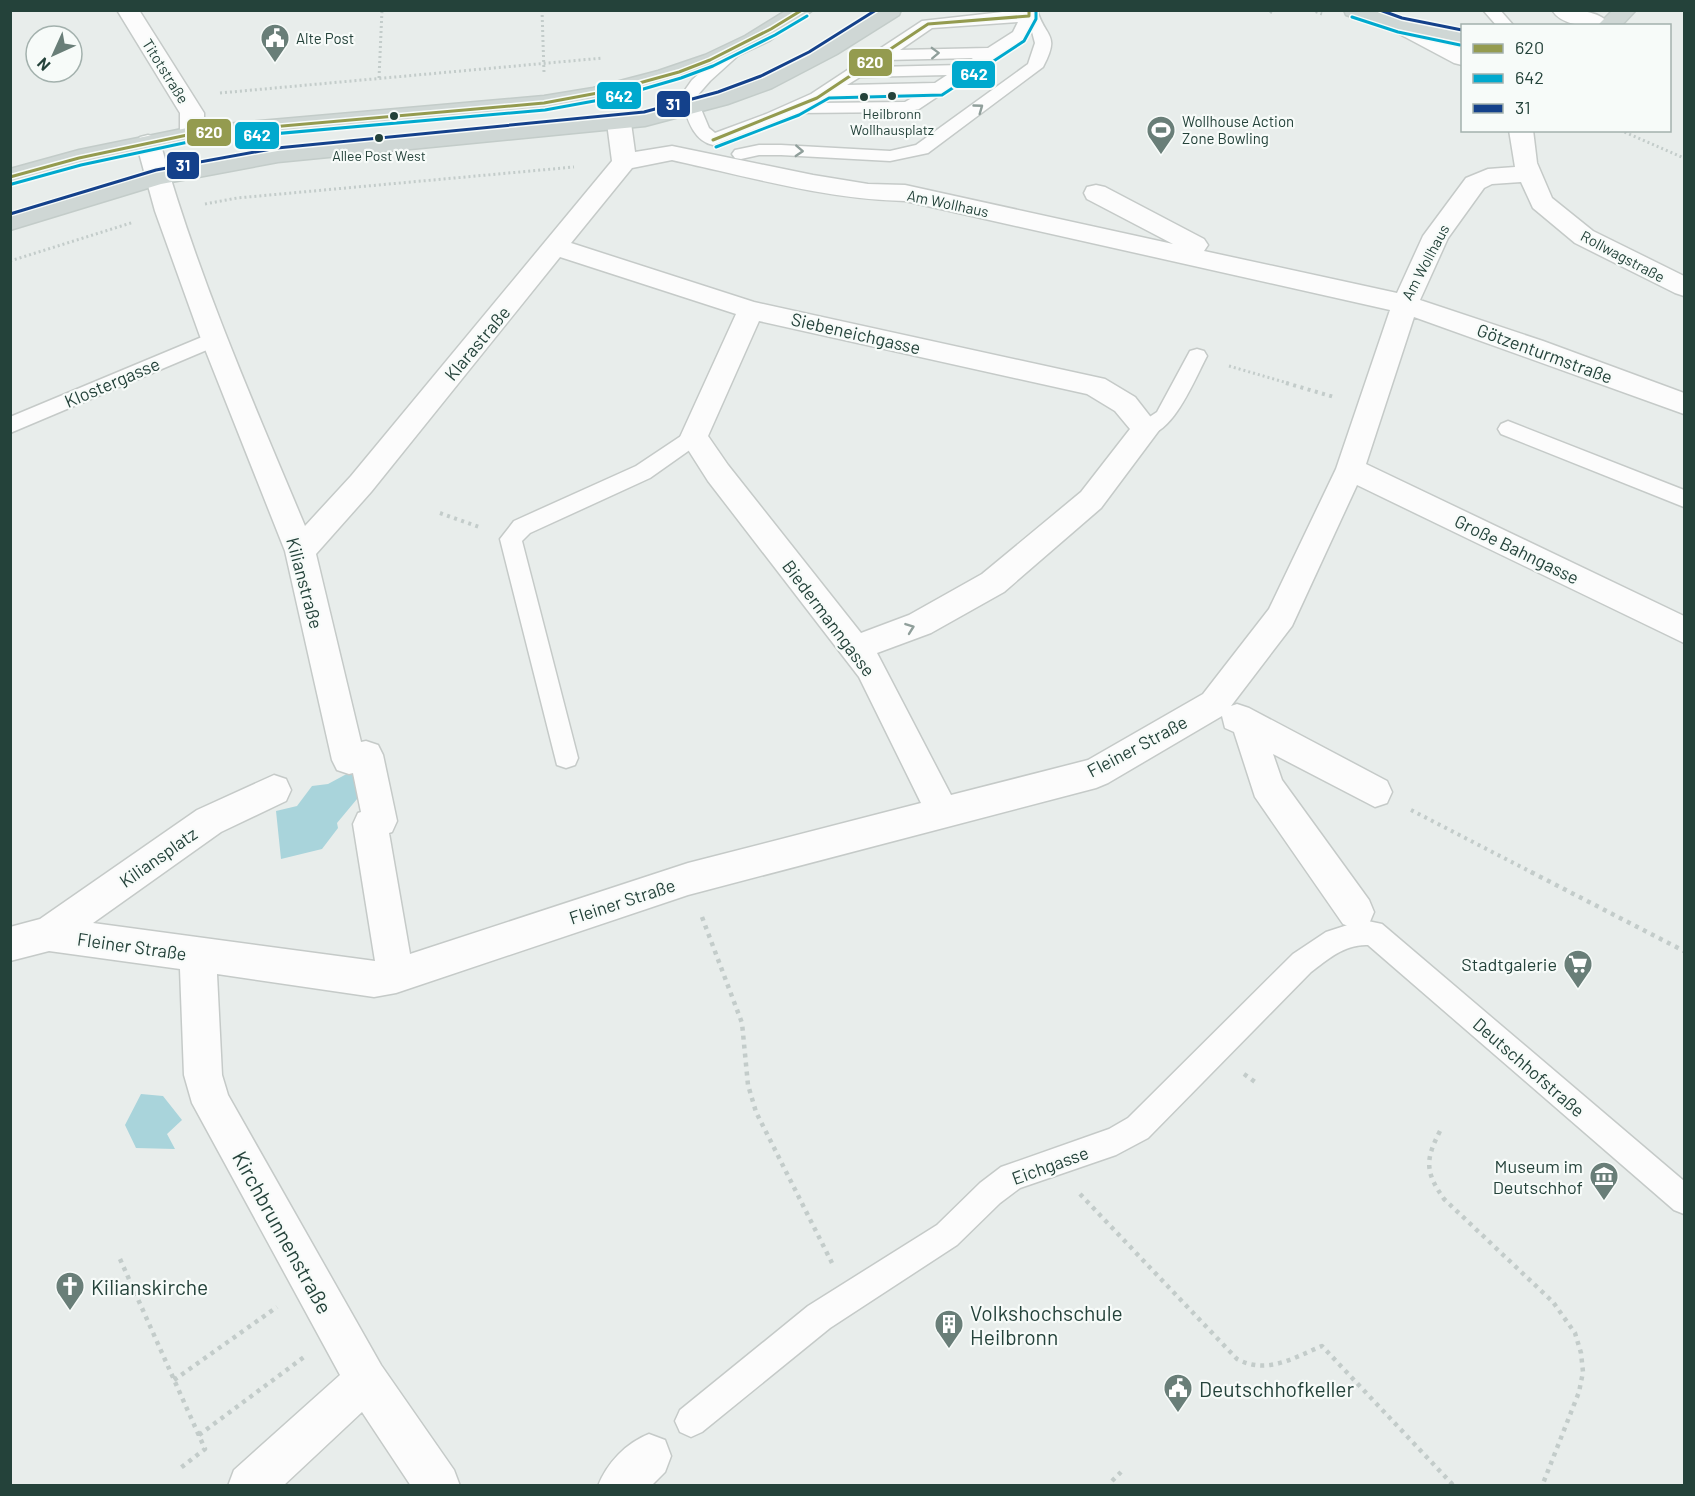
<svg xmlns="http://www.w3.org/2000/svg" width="1695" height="1496" viewBox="0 0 1695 1496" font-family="Barlow,sans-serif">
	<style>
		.water { fill: #a9d4db }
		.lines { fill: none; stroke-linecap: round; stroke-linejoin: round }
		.lane-casing { stroke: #c5cac8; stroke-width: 3 }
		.street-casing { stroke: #c5cac8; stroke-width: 3 }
		.primary-casing { stroke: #c3ccc9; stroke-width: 3 }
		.path-far2 { stroke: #c3ccca; stroke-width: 3; stroke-dasharray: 2 3; stroke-linecap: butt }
		.path-far1 { stroke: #c3ccca; stroke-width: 4; stroke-dasharray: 3 4.5; stroke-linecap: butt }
		.path { stroke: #c3ccca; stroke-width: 4.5; stroke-dasharray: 4 5; stroke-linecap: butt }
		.lane { fill: #fcfcfc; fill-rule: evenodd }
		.street { fill: #fcfcfc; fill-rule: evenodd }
		.primary { fill: #cfd7d5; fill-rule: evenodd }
		.bus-1-casing { stroke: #f7fbf9; stroke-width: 6 }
		.bus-2-casing { stroke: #f7fbf9; stroke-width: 6 }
		.bus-3-casing { stroke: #f7fbf9; stroke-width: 6 }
		.bus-1 { stroke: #949b4f; stroke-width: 3 }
		.bus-2 { stroke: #00a9ce; stroke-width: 3 }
		.bus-3 { stroke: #14418b; stroke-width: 3 }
		.oneway { stroke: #909f9b }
		.bus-dot { fill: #24423a; stroke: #f7fbf9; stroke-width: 2 }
		.labels { text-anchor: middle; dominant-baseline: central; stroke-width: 4.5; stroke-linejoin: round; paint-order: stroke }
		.far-bus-label { font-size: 14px; fill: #24423a; stroke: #f7fbf9 }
		.far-poi-label { font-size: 15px; fill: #24423a; stroke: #f7fbf9; text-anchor: start }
		.far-street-label { font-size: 15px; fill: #24423a; stroke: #f7fbf9 }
		.street-label { font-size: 18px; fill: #24423a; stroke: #f7fbf9 }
		.poi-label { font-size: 18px; fill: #24423a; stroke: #f7fbf9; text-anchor: end }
		.near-street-label { font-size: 21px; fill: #24423a; stroke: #f7fbf9 }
		.near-poi-label { font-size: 21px; fill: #24423a; stroke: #f7fbf9; text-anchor: start }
		.line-badge { stroke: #f7fbf9; stroke-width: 2 }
		.badge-label { font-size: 16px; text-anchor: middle; font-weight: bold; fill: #fff }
	</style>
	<rect width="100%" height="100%" fill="#e8edeb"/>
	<path class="water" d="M354 770 362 793 337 823 338 828 322 849 281 859 276 811 297 806 312 786 328 784Z
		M141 1094 163 1096 182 1120 167 1134 175 1149 136 1148 125 1125Z"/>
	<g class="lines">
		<g class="lane-casing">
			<path id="lane" d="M1021 10H1037C1045 38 1061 33 1043 67L928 153 890 161 781 155H759L741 159 735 158 732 154 735 150 759 145H781L890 151 916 145 1028 64 1035 43 1031 28 1025 38 919 109 905 112 797 113 713 145C691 140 687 115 680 97L692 80 730 46H742L744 49 742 52 710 81 696 97 709 128 715 133 766 114 811 94 922 21ZM1018 22 1013 32 988 48 900 50 932 28ZM973 58 962 65 875 67 885 60ZM947 75 935 83 847 85 860 77ZM919 94 905 102 820 103 831 96Z
				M1483 10H1500L1514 26H1497Z
				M214 332 221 334 224 339 221 344 10 433V417Z
				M1197 349 1204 351 1207 356C1195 378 1170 444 1139 434L1136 429 1139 424 1157 412 1190 351Z
				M1508 421 1684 490V507L1501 434 1498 429 1501 424Z
				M694 429 701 432 704 437 701 442 650 478 530 533 522 541 578 758 575 765 566 768 557 765 500 539 514 521 636 466 687 432Z
				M1363 920 1382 924 1684 1181V1214L1674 1210 1368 945C1345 944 1328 959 1311 972L1148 1138 1116 1155 1020 1188 1000 1203 957 1245 830 1328 702 1432 691 1437 680 1432 675 1421 680 1410 808 1306 937 1225 980 1183 1001 1167 1109 1129 1128 1118 1293 954 1326 932Z"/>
		</g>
		<g class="street-casing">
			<path id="street" d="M117 10H139L204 113V134L200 139 192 141 184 139 180 134V113Z
				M1552 10C1570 10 1599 8 1611 26 1592 26 1563 28 1552 10Z
				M1400 18 1462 49V65L1454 63 1392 30 1389 25 1392 20Z
				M619 116 627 118 631 123 635 152 672 146 813 175 868 184 905 185 1173 244 1087 199 1084 193 1087 187 1096 185 1105 187 1204 239 1208 245 1204 251 1397 293 1423 236 1466 178 1488 169 1515 167 1509 130H1533L1537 163 1552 198 1593 231 1684 276V296L1675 293 1575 243 1533 208 1521 182 1492 184 1484 188 1448 238 1420 300 1543 341 1684 393V414L1414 317 1366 464 1684 616V643L1357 485 1292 626 1231 706 1237 704 1249 708 1387 781 1392 792 1387 803 1375 807 1273 754 1282 780 1369 900 1374 912 1369 924 1356 929 1343 924 1255 797 1234 732 1225 728 1222 716 1108 783 1096 788 688 895 396 993 374 997 217 974 222 1075 228 1095 381 1365 454 1470 460 1486H411L362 1412 283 1486H228L234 1470 340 1375 192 1103 184 1075 180 969 49 951 10 961V927L40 919 197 810 274 775 286 779 291 790 286 801 221 832 93 923 375 961 353 824 358 813 361 812 353 773 349 774 337 770 332 760 285 551 201 339 155 211 136 142 140 137 148 135 156 137 160 142C197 274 252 400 305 526L351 476 612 161 607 123 611 118ZM672 160C749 177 826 199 905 201L1390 310 1336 469 1269 609 1203 694 1088 760 951 795 877 653 931 633 1004 592 1101 508 1160 429 1135 397 1105 379 754 302 571 243 632 168ZM560 257 736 314 680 437 708 481 859 677 921 803 688 863 410 954 389 833 392 832 397 821 383 755 378 745 366 741 361 742 316 554 371 492ZM759 321 1087 394 1115 411 1130 429 1081 492 982 574 909 615 861 633 728 465 708 436Z
				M649 1434 665 1440 671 1456 665 1472 651 1486H598C607 1463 626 1443 649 1434Z"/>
		</g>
		<g class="primary-casing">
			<path id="primary" d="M787 10H813L769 41 720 64 650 88 593 102 544 110 192 141 81 165 10 185V169L79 150 192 127 544 96 593 88 658 71 705 55 745 36Z
				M875 10H901L899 15 837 54 772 88 728 104 645 126 278 162 161 184 10 230V213L158 169 278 148 645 112C678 104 711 96 742 84 790 65 832 38 875 10Z
				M1344 10H1377L1405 19 1462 32V44L1392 30 1346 15Z
				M1613 10H1636L1621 26H1597Z"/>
		</g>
		<path class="path-far2" d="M542 10 544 73
			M1311 10 1322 14
			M1270 13 1273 10
			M379 78 382 10
			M220 93 603 58
			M1620 130 1684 158
			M205 204 237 198 574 167
			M10 261 134 222
			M1229 366 1291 384"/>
		<path class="path-far1" d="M1286 383 1334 397
			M440 513 482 528
			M1411 810 1533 873"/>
		<path class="path" d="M1531 872 1684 951
			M702 917 742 1023 748 1085 756 1112 832 1263
			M1244 1074 1258 1084
			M1440 1131C1425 1160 1425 1172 1444 1199L1553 1302 1575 1333 1581 1353 1583 1372 1579 1392 1542 1486
			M1080 1194 1237 1359C1267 1375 1293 1358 1322 1346L1454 1486
			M120 1259 205 1449 178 1470
			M174 1380 277 1307
			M199 1435 304 1357
			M1112 1481 1121 1472"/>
		<use href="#lane" class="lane"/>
		<use href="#street" class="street"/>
		<use href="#primary" class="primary"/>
		<g class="bus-1-casing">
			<path id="bus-1" d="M713 140 817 98 928 24 1029 16V10
				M10 177 79 158 192 134 544 103 614 90 679 72 710 60 771 29 802 10"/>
		</g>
		<g class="bus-2-casing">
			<path id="bus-2" d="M1352 17 1398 32 1460 45
				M716 147 799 115 829 98 942 95 1024 41 1036 19V10
				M12 184 81 165 193 141 545 110 616 97 681 78 713 66 775 35 807 16"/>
		</g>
		<g class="bus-3-casing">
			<path id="bus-3" d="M1380 10 1402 18 1462 30
				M10 214 156 170 277 148 644 112 718 92 761 76 809 52 876 10"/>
		</g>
		<use href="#bus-1" class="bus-1"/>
		<use href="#bus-2" class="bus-2"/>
		<use href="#bus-3" class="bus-3"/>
	</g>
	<defs><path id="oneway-chevron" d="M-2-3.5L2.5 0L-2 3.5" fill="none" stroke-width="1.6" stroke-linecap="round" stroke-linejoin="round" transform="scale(1.5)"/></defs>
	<g class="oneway">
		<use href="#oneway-chevron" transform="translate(935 53) rotate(-2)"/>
		<use href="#oneway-chevron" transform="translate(979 108) rotate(-36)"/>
		<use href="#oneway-chevron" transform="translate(799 151) rotate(3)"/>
		<use href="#oneway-chevron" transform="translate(910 628) rotate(-20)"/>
	</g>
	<defs>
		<g id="civic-pin" transform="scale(1.5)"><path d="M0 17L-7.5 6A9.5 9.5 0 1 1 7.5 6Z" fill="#697e78" stroke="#f7fbf9"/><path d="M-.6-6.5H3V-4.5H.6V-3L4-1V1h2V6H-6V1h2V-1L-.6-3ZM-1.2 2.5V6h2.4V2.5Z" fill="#fff"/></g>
		<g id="stadium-pin" transform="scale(1.5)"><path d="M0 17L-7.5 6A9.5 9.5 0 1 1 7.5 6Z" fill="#697e78" stroke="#f7fbf9"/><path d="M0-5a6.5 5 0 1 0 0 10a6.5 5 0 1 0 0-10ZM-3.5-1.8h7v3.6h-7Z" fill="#fff"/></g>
		<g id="supermarket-pin" transform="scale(1.5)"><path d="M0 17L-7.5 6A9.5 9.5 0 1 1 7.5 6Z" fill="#697e78" stroke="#f7fbf9"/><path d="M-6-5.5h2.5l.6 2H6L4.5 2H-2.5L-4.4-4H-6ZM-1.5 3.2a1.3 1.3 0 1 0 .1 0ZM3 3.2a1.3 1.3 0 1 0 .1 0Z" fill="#fff"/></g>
		<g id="museum-pin" transform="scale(1.5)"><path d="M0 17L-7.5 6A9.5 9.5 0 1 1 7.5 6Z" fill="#697e78" stroke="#f7fbf9"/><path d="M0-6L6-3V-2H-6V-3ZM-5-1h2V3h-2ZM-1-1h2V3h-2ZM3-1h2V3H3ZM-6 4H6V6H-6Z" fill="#fff"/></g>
		<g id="church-pin" transform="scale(1.5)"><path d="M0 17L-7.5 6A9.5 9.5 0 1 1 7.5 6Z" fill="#697e78" stroke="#f7fbf9"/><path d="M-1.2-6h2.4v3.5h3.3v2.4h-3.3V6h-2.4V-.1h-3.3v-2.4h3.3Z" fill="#fff"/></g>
		<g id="building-pin" transform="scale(1.5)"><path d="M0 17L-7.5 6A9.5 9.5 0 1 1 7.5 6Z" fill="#697e78" stroke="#f7fbf9"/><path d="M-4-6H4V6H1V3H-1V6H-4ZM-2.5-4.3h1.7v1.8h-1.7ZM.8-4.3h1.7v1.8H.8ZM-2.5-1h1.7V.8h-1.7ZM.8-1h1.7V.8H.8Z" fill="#fff"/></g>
	</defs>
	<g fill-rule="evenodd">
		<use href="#civic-pin" x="275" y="38"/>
		<use href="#stadium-pin" x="1161" y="130"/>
		<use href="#supermarket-pin" x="1578" y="964"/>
		<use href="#museum-pin" x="1604" y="1176"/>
		<use href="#church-pin" x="70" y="1286"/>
		<use href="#building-pin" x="949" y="1324"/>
		<use href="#civic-pin" x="1178" y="1388"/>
	</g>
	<g class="bus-dot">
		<circle cx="892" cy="96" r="5"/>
		<circle cx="864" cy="97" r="5"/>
		<circle cx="394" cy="116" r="5"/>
		<circle cx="379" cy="138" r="5"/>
	</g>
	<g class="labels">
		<g class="far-bus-label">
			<text x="892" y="113">Heilbronn<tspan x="892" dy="16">Wollhausplatz</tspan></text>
			<text x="379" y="155">Allee Post West</text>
		</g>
		<g class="far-poi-label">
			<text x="296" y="38">Alte Post</text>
			<text x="1182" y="121">Wollhouse Action<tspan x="1182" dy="17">Zone Bowling</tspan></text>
		</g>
		<g class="far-street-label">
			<text transform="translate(166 71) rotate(58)">Titotstraße</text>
			<text transform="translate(948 203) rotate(12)">Am Wollhaus</text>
			<text transform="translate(1623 256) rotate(28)">Rollwagstraße</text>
			<text transform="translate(1425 262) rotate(-62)">Am Wollhaus</text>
		</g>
		<g class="street-label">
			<text transform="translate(856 333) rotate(13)">Siebeneichgasse</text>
			<text transform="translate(477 343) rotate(-50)">Klarastraße</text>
			<text transform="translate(1545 353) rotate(20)">Götzenturmstraße</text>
			<text transform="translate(112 382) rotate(-23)">Klostergasse</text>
			<text transform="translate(1517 549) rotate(26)">Große Bahngasse</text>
			<text transform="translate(305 583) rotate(75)">Kilianstraße</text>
			<text transform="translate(829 618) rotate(53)">Biedermanngasse</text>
			<text transform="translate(1137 746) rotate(-28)">Fleiner Straße</text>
			<text transform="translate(158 857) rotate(-35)">Kiliansplatz</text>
			<text transform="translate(622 901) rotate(-18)">Fleiner Straße</text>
			<text transform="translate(132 946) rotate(8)">Fleiner Straße</text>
			<text transform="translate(1529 1067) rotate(41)">Deutschhofstraße</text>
			<text transform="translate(1050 1165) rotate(-20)">Eichgasse</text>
		</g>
		<g class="poi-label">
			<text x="1557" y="964">Stadtgalerie</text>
			<text x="1583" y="1166">Museum im<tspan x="1583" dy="21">Deutschhof</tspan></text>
		</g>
		<g class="near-street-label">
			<text transform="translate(283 1232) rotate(61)">Kirchbrunnenstraße</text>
		</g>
		<g class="near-poi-label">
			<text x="91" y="1286">Kilianskirche</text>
			<text x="970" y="1312">Volkshochschule<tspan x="970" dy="24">Heilbronn</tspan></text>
			<text x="1199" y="1388">Deutschhofkeller</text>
		</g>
	</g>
	<g class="line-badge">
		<rect x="848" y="48" width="45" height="29" rx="6" fill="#949b4f"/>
		<rect x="951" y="60" width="45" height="29" rx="6" fill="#00a9ce"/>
		<rect x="596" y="81" width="46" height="29" rx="6" fill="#00a9ce"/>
		<rect x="656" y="90" width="35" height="28" rx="6" fill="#14418b"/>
		<rect x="186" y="118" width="46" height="29" rx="6" fill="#949b4f"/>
		<rect x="234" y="121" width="46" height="29" rx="6" fill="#00a9ce"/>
		<rect x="166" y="151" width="34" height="29" rx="6" fill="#14418b"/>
	</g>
	<g class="badge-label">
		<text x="870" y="68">620</text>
		<text x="974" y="80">642</text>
		<text x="619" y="102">642</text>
		<text x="673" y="110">31</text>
		<text x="209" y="138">620</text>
		<text x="257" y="141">642</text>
		<text x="183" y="171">31</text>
	</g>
	<rect width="1695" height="1496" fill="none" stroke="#24423a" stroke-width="24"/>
	<rect x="1461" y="24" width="210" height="108" fill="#f7fbf9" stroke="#a3b1ad" stroke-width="1.5"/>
	<rect x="1473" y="44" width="30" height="9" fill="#949b4f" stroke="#a3b1ad" stroke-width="1.5"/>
	<text x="1515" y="54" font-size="18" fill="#24423a">620</text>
	<rect x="1473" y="74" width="30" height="9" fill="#00a9ce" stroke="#a3b1ad" stroke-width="1.5"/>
	<text x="1515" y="84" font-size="18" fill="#24423a">642</text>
	<rect x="1473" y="104" width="30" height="9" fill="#14418b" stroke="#a3b1ad" stroke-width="1.5"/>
	<text x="1515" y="114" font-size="18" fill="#24423a">31</text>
	<g transform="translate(54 54) rotate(225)"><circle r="28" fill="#f7fbf9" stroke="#a3b1ad" stroke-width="1.5"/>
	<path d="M0-4.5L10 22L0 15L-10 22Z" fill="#697e78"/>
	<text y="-9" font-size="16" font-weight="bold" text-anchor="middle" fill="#24423a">N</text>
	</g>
</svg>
